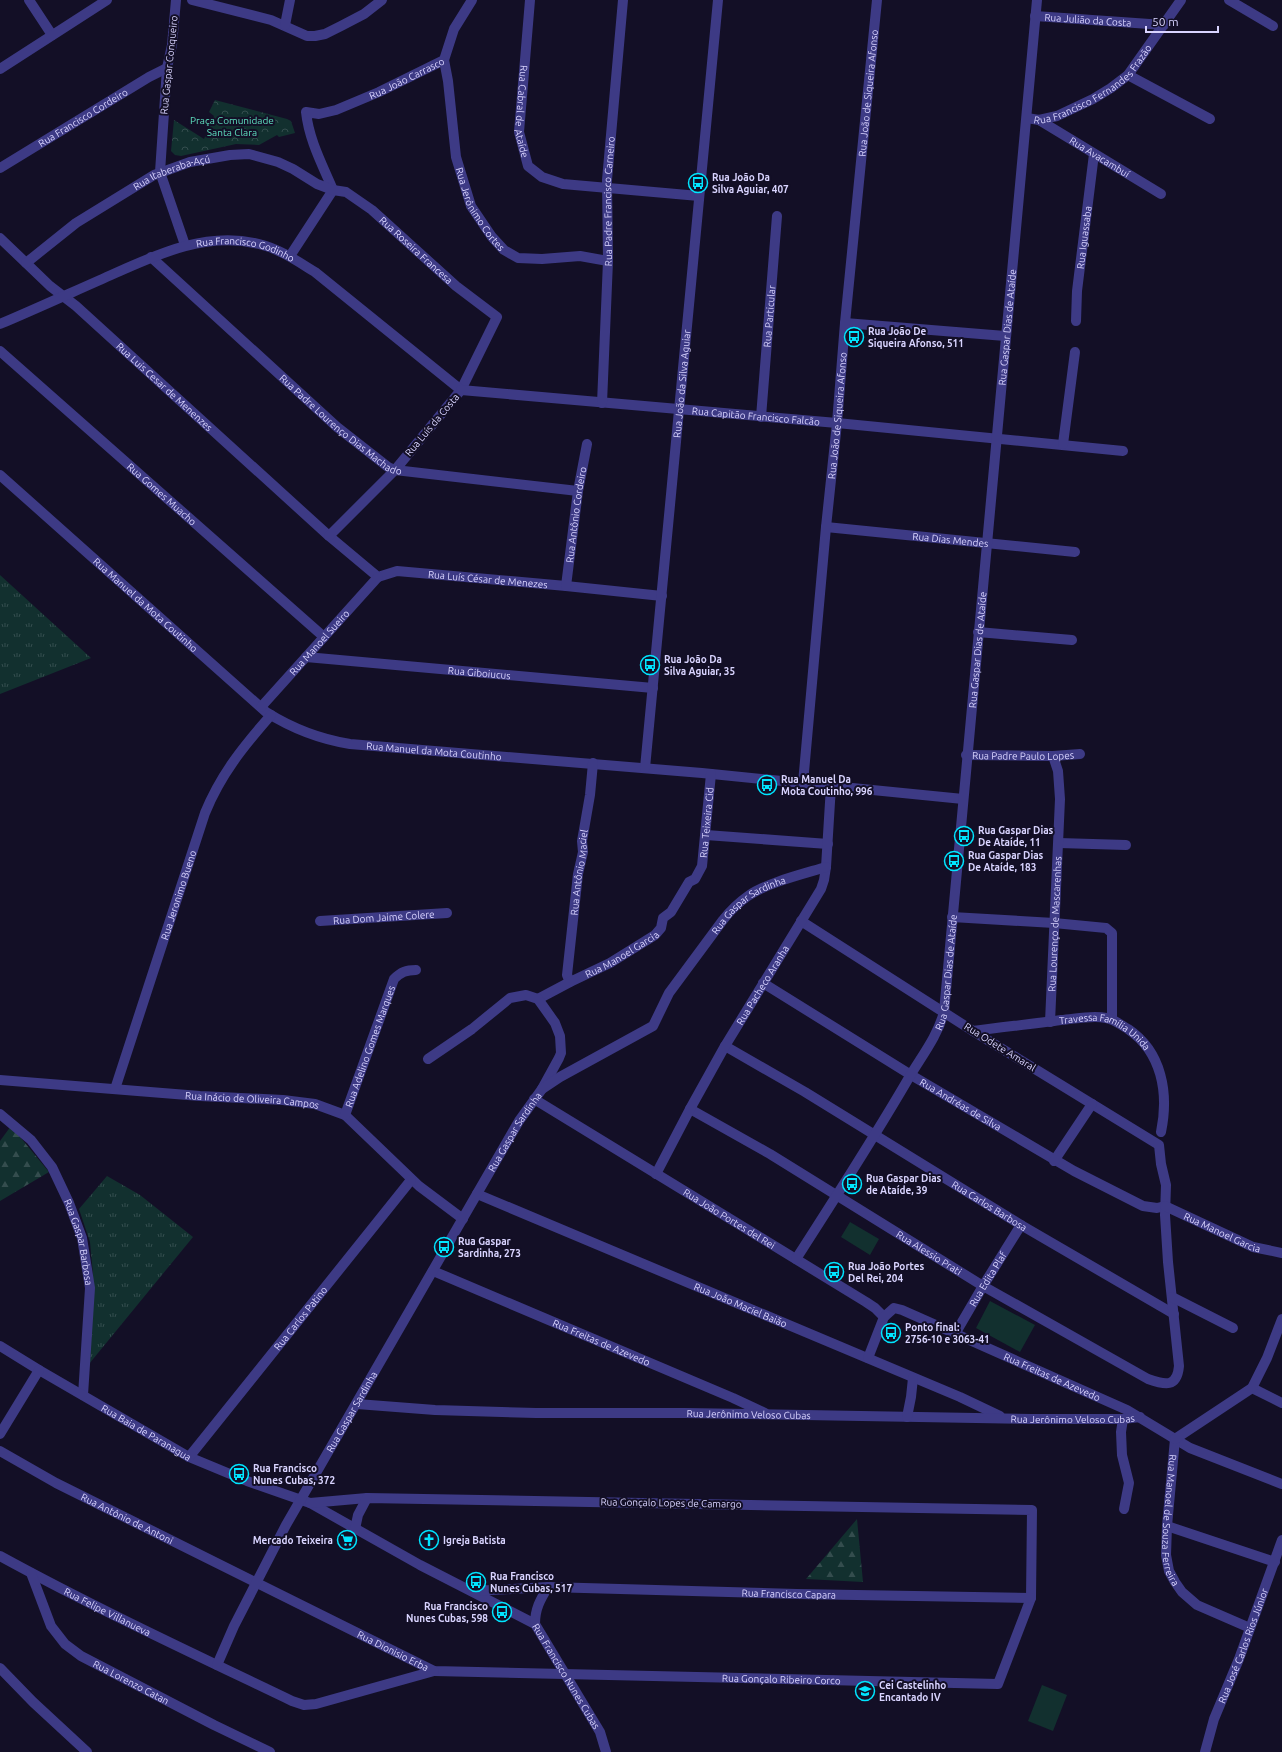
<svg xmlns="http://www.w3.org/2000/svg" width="1282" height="1752" viewBox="0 0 1282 1752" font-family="Ubuntu,sans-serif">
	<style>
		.grass { fill: url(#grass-tufts) }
		.forest { fill: url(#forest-firs) }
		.park { fill: url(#park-crowns) }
		.pitch { fill: #12302f }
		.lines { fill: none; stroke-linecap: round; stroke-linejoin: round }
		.minor { stroke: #3d3a85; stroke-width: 10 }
		.labels { text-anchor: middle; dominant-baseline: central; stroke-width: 4; stroke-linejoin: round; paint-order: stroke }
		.street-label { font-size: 10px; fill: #d9d4ff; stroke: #130f26 }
		.park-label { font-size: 10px; fill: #5fe0c0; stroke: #130f26 }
		.poi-label { font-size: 10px; font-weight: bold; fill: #d9d4ff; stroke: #130f26; text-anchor: start }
	</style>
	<defs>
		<pattern id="grass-tufts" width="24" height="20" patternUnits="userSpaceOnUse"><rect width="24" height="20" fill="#12302f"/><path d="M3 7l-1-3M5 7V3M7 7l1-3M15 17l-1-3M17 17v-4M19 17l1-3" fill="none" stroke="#344d4e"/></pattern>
		<pattern id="forest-firs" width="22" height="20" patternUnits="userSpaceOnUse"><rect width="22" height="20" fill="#12302f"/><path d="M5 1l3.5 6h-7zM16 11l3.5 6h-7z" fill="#344d4e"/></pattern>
		<pattern id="park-crowns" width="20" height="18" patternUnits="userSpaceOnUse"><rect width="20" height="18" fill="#12302f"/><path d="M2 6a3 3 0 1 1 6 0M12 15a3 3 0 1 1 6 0" fill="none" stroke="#344d4e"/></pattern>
	</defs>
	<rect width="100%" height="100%" fill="#130f26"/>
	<path class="grass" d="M0 575 91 658 0 694Z
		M107 1176 140 1195 193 1237 89 1364 93 1274 90 1242 79 1209Z"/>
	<path class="forest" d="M11 1126 49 1172 0 1201V1141Z
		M857 1519 863 1582 806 1579Z"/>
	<path class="park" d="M215 100 287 119 291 121 295 133 279 137 277 135 259 145 236 144 181 156 175 155 171 151 174 120 204 139 214 116 209 112Z"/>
	<path class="pitch" d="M850 1222 879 1239 870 1255 841 1237Z
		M990 1301 1035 1325 1020 1352 976 1328Z
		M1042 1685 1067 1695 1053 1731 1028 1721Z"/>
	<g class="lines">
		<g class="minor">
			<path d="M29 0 52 35"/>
			<path d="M176 0 172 45 167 68 160 172 185 245"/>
			<path d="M192 0 271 20 307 36H315L325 34 341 26 364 14 382 0"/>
			<path id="s1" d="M530 0 519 132 528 166 542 177 563 184 699 196"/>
			<path d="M1229 0 1273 26"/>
			<path id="s2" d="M1035 16 1164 25"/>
			<path d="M285 25 290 0"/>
			<path id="s3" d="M444 60 448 81 456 157 471 206 492 237 504 250 518 258 542 259 580 256 608 261"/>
			<path d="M0 69 107 0"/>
			<path d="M1128 75 1210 119"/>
			<path id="s4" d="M1027 118 1039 120 1057 116 1093 99 1111 88 1128 75 1181 0"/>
			<path id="s5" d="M1039 120 1161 194"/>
			<path id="s6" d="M0 168 149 77 167 68"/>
			<path id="s7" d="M333 190C322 164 309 140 306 112L319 114 336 110 379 92 444 60 454 29 472 0"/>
			<path id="s8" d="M0 238 50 286 76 306 329 536 378 577 397 571 566 586 662 596"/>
			<path d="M290 256 333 190"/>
			<path id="s9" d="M151 257 337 427 388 467 395 470 578 491"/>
			<path id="s10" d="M26 263 76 223 154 175 190 162 230 155 249 154 278 162 293 169 317 184 333 190 346 192 372 210 456 286 497 317 461 390 395 470 329 536"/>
			<path id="s11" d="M1076 321 1077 291 1094 154"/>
			<path d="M845 323 1005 336"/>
			<path id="s12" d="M0 324C33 310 66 295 100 280 150 258 202 230 259 244 280 249 297 261 315 272L461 390"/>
			<path id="s13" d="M0 351 324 637"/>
			<path id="s14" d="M461 390 837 423 1123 451"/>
			<path id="s15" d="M602 403 608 261 607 180 623 0"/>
			<path id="s16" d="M761 417 777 216"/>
			<path d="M1063 444 1075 352"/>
			<path id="s17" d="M0 475 266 712C293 729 319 739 350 744L702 773 963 799"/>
			<path id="s18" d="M826 527 1075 552"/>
			<path id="s19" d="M566 586 578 491 587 444"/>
			<path d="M978 632 1072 640"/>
			<path id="s20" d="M306 657 653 688"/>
			<path id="s21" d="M261 707 378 577"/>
			<path id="s22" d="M966 755 1053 756 1080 754"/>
			<path id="s23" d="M645 768 718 0"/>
			<path id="s24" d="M803 783 826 527 837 423 845 323 877 0"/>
			<path d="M706 835 828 844"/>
			<path d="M1059 843 1126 845"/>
			<path d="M952 917 1054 923 1106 928 1112 933V1019"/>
			<path id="s25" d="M320 921 447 913"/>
			<path id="s26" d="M570 982 567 975 578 874 583 852 582 841 590 795 593 763"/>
			<path id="s27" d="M763 983 911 1075 1074 1171 1143 1206 1157 1208 1165 1206"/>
			<path id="s28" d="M538 999 570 982 610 963 655 935 661 928 663 918 671 912 689 882 695 879 702 866 711 774"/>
			<path id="s29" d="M1050 1022 1060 799 1058 771 1053 756"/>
			<path id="s30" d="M973 1031C1003 1027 1032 1024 1061 1020 1075 1019 1092 1015 1106 1018 1114 1019 1121 1025 1128 1029 1162 1052 1169 1093 1161 1132"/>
			<path id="s31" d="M725 1046 805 1092 1021 1225 1174 1314"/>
			<path d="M428 1059 472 1029 510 998 526 995 538 999 555 1023 560 1036 561 1053 559 1058 542 1089"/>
			<path id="s32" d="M0 1080 200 1096 283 1100 315 1104 345 1115 419 1186 463 1219"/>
			<path id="s33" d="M115 1089 205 813C221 774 243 747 271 715"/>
			<path id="s34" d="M534 1099 866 1302 875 1308 884 1317"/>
			<path id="s35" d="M690 1109 770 1154 983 1286 1148 1379C1165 1385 1177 1388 1179 1366L1168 1262 1165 1215 1166 1185 1161 1164 1159 1145 973 1031 801 921"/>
			<path id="s36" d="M0 1114 31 1140 52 1167 69 1203 82 1238 90 1288 83 1395"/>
			<path id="s37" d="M345 1115 394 979C401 972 406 970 416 970"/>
			<path d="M1054 1161 1092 1104"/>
			<path id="s38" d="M656 1174 690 1109 725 1046 821 889 824 880 826 867 831 786"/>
			<path id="s39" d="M477 1194 960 1397 1000 1416"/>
			<path id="s40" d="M1165 1206 1253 1247 1282 1253"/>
			<path id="s41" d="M796 1259C834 1200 872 1141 907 1081 920 1058 937 1038 944 1012L1037 0"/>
			<path id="s42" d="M433 1271 733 1398 765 1413"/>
			<path d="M1172 1297 1233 1328"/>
			<path id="s43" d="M955 1334 983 1286 1021 1225"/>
			<path id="s44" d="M0 1346 39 1370 189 1457 247 1481 310 1503 420 1565 535 1624 600 1732 606 1752"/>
			<path id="s45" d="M868 1358 884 1317 894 1308 902 1310 1127 1410 1190 1448 1282 1484"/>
			<path d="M1252 1388 1282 1403"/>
			<path id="s46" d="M357 1404 435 1410 536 1413H685L1032 1419H1123L1140 1417"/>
			<path d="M907 1417 911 1397 913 1378"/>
			<path d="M1123 1419 1121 1432 1122 1455 1129 1483 1124 1509"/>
			<path d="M0 1434 39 1370"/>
			<path id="s47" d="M1175 1439 1167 1526 1166 1555 1169 1571 1175 1582 1182 1592 1197 1605 1250 1628"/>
			<path d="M1175 1439 1252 1388 1267 1358 1282 1319"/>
			<path id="s48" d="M0 1451 56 1483 434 1671 998 1684 1031 1598 1032 1510 367 1498 310 1503"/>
			<path id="s49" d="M189 1457 411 1180"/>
			<path d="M1167 1526 1275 1562"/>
			<path d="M355 1529 358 1515 367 1498"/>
			<path id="s50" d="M0 1556C95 1608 194 1654 292 1701L304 1705 316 1704 434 1671"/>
			<path id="s51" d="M31 1573 51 1626 65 1644 81 1656 214 1725 270 1752"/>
			<path id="s52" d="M473 1591 548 1587 797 1594 1031 1598"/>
			<path d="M535 1624C535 1609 540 1600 548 1587"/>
			<path id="s53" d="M217 1665 234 1626 286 1525 519 1121 542 1089 560 1077 653 1026 669 993 723 920C730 911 738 903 748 896 766 883 803 874 826 867"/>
			<path d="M0 1668 33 1702 87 1752"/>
			<path id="s54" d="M1205 1752 1214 1719 1239 1659 1282 1540"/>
		</g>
	</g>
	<defs>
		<g id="bus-ring" transform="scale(1)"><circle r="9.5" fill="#130f26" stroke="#00e5ff" stroke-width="1.5"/><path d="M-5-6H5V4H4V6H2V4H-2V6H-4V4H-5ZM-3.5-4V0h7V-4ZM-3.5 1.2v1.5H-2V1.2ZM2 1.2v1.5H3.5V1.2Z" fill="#00e5ff"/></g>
		<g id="supermarket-ring" transform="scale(1)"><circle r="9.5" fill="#130f26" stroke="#00e5ff" stroke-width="1.5"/><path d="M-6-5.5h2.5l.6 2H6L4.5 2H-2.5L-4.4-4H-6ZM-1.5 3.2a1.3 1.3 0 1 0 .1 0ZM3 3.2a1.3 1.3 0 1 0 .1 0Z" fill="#00e5ff"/></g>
		<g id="church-ring" transform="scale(1)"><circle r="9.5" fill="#130f26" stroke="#00e5ff" stroke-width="1.5"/><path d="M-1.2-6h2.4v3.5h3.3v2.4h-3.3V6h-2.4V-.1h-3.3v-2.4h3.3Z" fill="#00e5ff"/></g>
		<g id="school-ring" transform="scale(1)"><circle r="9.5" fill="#130f26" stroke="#00e5ff" stroke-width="1.5"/><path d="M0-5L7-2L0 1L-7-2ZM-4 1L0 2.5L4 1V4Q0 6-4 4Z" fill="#00e5ff"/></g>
	</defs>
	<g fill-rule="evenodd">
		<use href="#bus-ring" x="698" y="183"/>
		<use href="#bus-ring" x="854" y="337"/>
		<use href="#bus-ring" x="650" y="665"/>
		<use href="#bus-ring" x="767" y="785"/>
		<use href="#bus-ring" x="964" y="836"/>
		<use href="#bus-ring" x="954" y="861"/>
		<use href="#bus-ring" x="852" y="1184"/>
		<use href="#bus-ring" x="444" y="1247"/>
		<use href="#bus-ring" x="834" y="1272"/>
		<use href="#bus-ring" x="891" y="1333"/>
		<use href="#bus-ring" x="239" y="1474"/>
		<use href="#supermarket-ring" x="347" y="1540"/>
		<use href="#church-ring" x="429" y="1540"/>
		<use href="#bus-ring" x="476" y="1582"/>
		<use href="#bus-ring" x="502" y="1612"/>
		<use href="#school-ring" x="865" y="1691"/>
	</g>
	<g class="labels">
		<g class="street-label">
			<text stroke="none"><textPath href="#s2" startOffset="53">Rua Julião da Costa</textPath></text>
			<text transform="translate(169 65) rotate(-84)">Rua Gaspar Conqueiro</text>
			<text stroke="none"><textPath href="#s7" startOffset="191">Rua João Carrasco</textPath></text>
			<text stroke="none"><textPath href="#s4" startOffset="78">Rua Francisco Fernandes Frazão</textPath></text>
			<text stroke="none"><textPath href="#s24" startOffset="693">Rua João de Siqueira Afonso</textPath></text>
			<text stroke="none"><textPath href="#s1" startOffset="112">Rua Cabral de Ataíde</textPath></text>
			<text stroke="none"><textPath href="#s6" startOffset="97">Rua Francisco Cordeiro</textPath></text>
			<text stroke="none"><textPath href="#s5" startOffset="71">Rua Avacambuí</textPath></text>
			<text stroke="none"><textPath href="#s10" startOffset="173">Rua Itaberaba-Açú</textPath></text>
			<text stroke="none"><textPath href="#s15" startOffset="202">Rua Padre Francisco Carneiro</textPath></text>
			<text stroke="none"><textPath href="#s3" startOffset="156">Rua Jerônimo Cortes</textPath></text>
			<text stroke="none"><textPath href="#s11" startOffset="84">Rua Iguassaba</textPath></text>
			<text stroke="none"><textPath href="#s10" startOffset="450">Rua Roseira Francesa</textPath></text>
			<text stroke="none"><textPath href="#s12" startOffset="263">Rua Francisco Godinho</textPath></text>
			<text stroke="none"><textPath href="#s16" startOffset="101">Rua Particular</textPath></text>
			<text stroke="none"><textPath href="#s41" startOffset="976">Rua Gaspar Dias de Ataíde</textPath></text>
			<text stroke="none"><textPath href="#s23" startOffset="386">Rua João da Silva Aguiar</textPath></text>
			<text stroke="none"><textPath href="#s8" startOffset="222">Rua Luis Cesar de Menenzes</textPath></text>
			<text stroke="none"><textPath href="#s24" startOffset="369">Rua João de Siqueira Afonso</textPath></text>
			<text stroke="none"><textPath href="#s14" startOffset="296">Rua Capitão Francisco Falcão</textPath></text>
			<text stroke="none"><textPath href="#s9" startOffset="254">Rua Padre Lourenço Dias Machado</textPath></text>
			<text transform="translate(432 425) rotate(-50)">Rua Luís da Costa</text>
			<text stroke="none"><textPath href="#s13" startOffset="216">Rua Gomes Muacho</textPath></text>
			<text stroke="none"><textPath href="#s19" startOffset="72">Rua Antônio Cordeiro</textPath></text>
			<text stroke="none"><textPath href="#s18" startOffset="125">Rua Dias Mendes</textPath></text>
			<text stroke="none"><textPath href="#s8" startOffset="619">Rua Luís César de Menezes</textPath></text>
			<text stroke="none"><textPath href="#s17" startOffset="195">Rua Manuel da Mota Coutinho</textPath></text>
			<text stroke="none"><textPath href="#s21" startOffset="87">Rua Manoel Sueiro</textPath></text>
			<text stroke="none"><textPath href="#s41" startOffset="652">Rua Gaspar Dias de Ataíde</textPath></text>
			<text stroke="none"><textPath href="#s20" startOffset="174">Rua Giboiucus</textPath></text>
			<text stroke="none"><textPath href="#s17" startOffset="531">Rua Manuel da Mota Coutinho</textPath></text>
			<text stroke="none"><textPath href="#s22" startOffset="57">Rua Padre Paulo Lopes</textPath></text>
			<text stroke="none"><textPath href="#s28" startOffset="263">Rua Teixeira Cid</textPath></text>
			<text stroke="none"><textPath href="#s26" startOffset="111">Rua Antônio Maciel</textPath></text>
			<text stroke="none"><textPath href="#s33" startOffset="204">Rua Jeronimo Bueno</textPath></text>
			<text stroke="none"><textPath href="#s53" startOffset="947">Rua Gaspar Sardinha</textPath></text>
			<text stroke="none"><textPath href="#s25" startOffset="64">Rua Dom Jaime Colere</textPath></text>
			<text stroke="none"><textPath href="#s29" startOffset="98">Rua Lourenço de Mascarenhas</textPath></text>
			<text stroke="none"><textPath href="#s28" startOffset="95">Rua Manoel Garcia</textPath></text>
			<text stroke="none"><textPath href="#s41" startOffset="328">Rua Gaspar Dias de Ataíde</textPath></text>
			<text stroke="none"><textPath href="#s38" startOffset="217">Rua Pacheco Aranha</textPath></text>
			<text stroke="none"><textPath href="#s30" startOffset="137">Travessa Família Unida</textPath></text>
			<text stroke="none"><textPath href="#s37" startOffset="73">Rua Adelino Gomes Marques</textPath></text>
			<text transform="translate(1000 1047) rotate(32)">Rua Odete Amaral</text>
			<text stroke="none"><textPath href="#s32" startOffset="253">Rua Inácio de Oliveira Campos</textPath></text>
			<text stroke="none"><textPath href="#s27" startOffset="232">Rua Andréas de Silva</textPath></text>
			<text stroke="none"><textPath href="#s53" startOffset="611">Rua Gaspar Sardinha</textPath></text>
			<text stroke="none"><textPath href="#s31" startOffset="309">Rua Carlos Barbosa</textPath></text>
			<text stroke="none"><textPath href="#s34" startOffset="229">Rua João Portes del Rei</textPath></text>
			<text stroke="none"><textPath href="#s40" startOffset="63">Rua Manoel Garcia</textPath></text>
			<text stroke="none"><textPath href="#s36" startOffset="155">Rua Gaspar Barbosa</textPath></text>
			<text stroke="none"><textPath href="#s35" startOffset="279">Rua Alessio Prati</textPath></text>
			<text stroke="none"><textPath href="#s43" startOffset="64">Rua Edita Plaf</textPath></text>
			<text stroke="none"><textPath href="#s39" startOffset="286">Rua João Maciel Baião</textPath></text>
			<text stroke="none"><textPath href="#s49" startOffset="178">Rua Carlos Patino</textPath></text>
			<text stroke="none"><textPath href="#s42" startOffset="183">Rua Freitas de Azevedo</textPath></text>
			<text stroke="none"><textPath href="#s45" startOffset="230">Rua Freitas de Azevedo</textPath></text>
			<text stroke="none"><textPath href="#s53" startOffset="287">Rua Gaspar Sardinha</textPath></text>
			<text stroke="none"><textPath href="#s46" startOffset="392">Rua Jerônimo Veloso Cubas</textPath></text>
			<text stroke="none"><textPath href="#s46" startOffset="716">Rua Jerônimo Veloso Cubas</textPath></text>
			<text stroke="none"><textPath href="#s44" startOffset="170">Rua Baia de Paranagua</textPath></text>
			<text transform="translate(671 1503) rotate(1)">Rua Gonçalo Lopes de Camargo</text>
			<text stroke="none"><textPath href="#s48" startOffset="144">Rua Antônio de Antoni</textPath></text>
			<text stroke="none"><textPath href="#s47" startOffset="82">Rua Manoel de Souza Ferreira</textPath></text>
			<text stroke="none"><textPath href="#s52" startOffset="316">Rua Francisco Capara</textPath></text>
			<text stroke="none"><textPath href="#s50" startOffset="121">Rua Felipe Villanueva</textPath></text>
			<text stroke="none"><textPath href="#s54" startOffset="113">Rua José Carlos Rios Júnior</textPath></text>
			<text stroke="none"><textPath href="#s48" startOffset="441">Rua Dionisio Erba</textPath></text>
			<text stroke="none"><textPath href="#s44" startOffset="665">Rua Francisco Nunes Cubas</textPath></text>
			<text stroke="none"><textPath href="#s48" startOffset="834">Rua Gonçalo Ribeiro Corco</textPath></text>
			<text stroke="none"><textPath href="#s51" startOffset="156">Rua Lorenzo Catan</textPath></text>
		</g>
		<g class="park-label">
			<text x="232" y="120">Praça Comunidade<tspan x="232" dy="12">Santa Clara</tspan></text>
		</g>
		<g class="poi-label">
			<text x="712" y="177">Rua João Da<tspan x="712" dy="12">Silva Aguiar, 407</tspan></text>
			<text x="868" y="331">Rua João De<tspan x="868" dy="12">Siqueira Afonso, 511</tspan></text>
			<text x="664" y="659">Rua João Da<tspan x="664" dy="12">Silva Aguiar, 35</tspan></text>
			<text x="781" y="779">Rua Manuel Da<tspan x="781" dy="12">Mota Coutinho, 996</tspan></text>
			<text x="978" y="830">Rua Gaspar Dias<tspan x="978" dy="12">De Ataíde, 11</tspan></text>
			<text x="968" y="855">Rua Gaspar Dias<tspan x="968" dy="12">De Ataíde, 183</tspan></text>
			<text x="866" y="1178">Rua Gaspar Dias<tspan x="866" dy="12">de Ataíde, 39</tspan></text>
			<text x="458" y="1241">Rua Gaspar<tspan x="458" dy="12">Sardinha, 273</tspan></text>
			<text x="848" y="1266">Rua João Portes<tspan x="848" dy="12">Del Rei, 204</tspan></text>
			<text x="905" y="1327">Ponto final:<tspan x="905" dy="12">2756-10 e 3063-41</tspan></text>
			<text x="253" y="1468">Rua Francisco<tspan x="253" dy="12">Nunes Cubas, 372</tspan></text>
			<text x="333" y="1540" text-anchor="end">Mercado Teixeira</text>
			<text x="443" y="1540">Igreja Batista</text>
			<text x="490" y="1576">Rua Francisco<tspan x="490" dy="12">Nunes Cubas, 517</tspan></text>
			<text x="488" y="1606" text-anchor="end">Rua Francisco<tspan x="488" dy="12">Nunes Cubas, 598</tspan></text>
			<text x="879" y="1685">Cei Castelinho<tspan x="879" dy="12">Encantado IV</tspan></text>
		</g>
	</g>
	<path d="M1146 26v6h72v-6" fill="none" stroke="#d9d4ff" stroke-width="2"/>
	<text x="1152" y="26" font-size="12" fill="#d9d4ff" stroke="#130f26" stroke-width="3" paint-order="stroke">50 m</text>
</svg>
